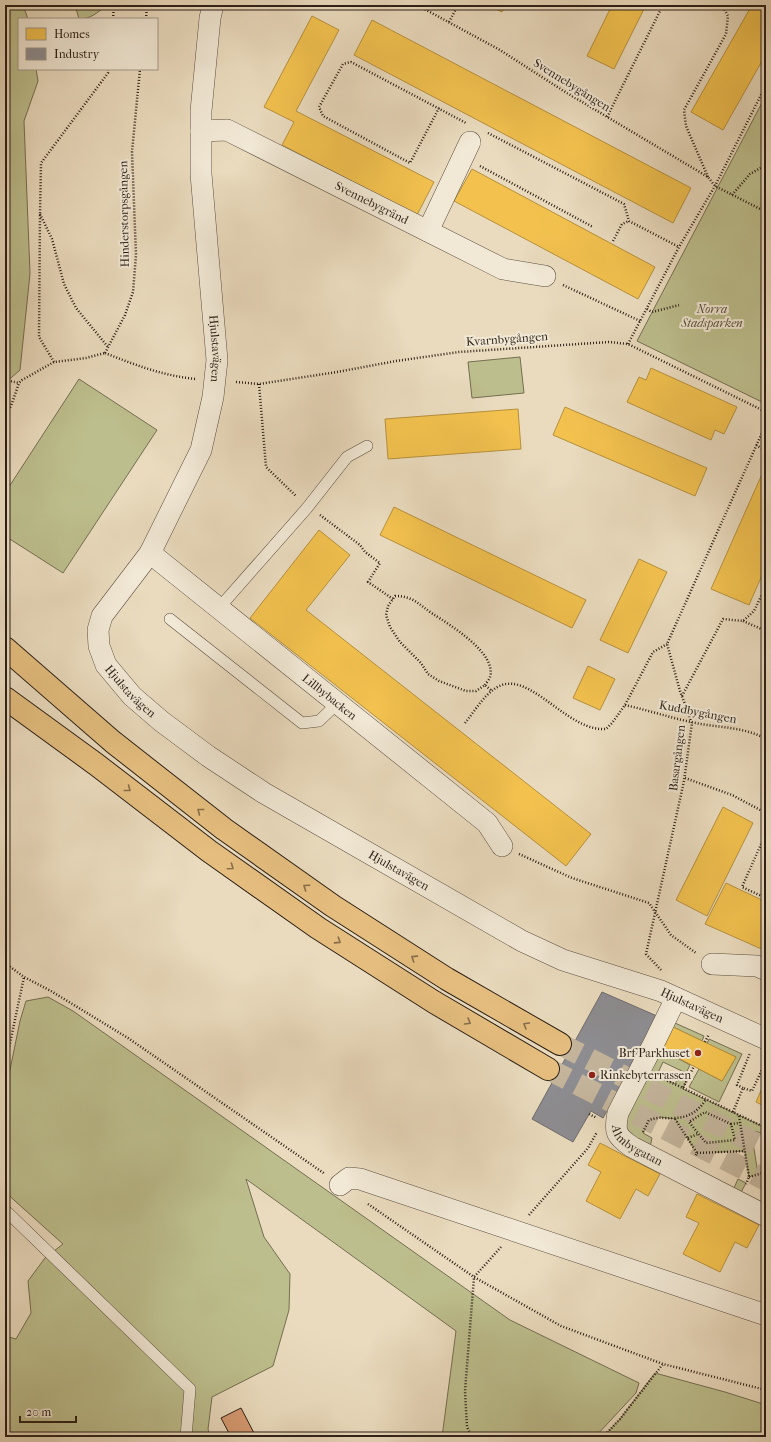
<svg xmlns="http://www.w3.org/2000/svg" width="771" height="1442" viewBox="0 0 771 1442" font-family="'IM FELL French Canon',serif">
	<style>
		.green { fill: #bdbe8d; stroke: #746e52 }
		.homes { fill: #f2c14e; stroke: #b6903d }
		.industry { fill: #8d8d92; stroke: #706c6d }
		.building { fill: #d79a72; stroke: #2b1f16 }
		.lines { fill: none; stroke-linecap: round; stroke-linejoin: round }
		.highway-tunnel { stroke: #c4b59c; stroke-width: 22; stroke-dasharray: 22 11; stroke-linecap: butt }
		.lane-casing { stroke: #5b4e40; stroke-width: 12 }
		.street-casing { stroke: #5b4e40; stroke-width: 22 }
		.highway-casing { stroke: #2b1f16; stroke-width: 24 }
		.path { stroke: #2b1f16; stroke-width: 2.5; stroke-dasharray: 1 2; stroke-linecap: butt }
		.lane { stroke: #f1e8d5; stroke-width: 11 }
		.street { stroke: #f1e8d5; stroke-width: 21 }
		.highway { stroke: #e5be7f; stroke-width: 22 }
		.oneway { stroke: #886e4a }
		.poi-dot { fill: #8f2418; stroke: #f1e8d5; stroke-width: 1.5 }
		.labels { text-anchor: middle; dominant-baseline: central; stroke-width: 4; stroke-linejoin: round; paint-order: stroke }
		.street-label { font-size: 12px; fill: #2b1f16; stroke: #f1e8d5 }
		.park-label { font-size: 12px; font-style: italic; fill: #574f3a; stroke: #f1e8d5 }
		.poi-label { font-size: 12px; fill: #2b1f16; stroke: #f1e8d5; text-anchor: end }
	</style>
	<rect width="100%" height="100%" fill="#eadbbe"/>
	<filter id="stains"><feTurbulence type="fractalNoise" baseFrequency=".005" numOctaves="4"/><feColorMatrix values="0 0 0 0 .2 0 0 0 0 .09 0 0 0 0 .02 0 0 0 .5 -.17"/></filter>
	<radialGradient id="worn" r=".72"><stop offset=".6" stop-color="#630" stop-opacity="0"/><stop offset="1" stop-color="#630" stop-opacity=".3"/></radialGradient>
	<path class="green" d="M5 5H23L28 19H19V69H36L38 81 24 121 30 274 20 370 5 383Z
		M75 5H106C98 13 90 19 79 19Z
		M766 95V404L637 341Z
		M520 357 524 393 472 398 468 362Z
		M79 379 157 430 63 573 5 536V493Z
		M48 997 73 1011 510 1320 639 1383 636 1393 595 1437H442L456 1331 246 1179 264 1237 290 1274 289 1310 273 1366 212 1397 208 1429 210 1437H5V1336L16 1339 31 1313 28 1281 45 1258 63 1244 5 1192V1094L20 1021 26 1001Z
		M675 1023 704 1036 702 1041 673 1027Z
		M709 1039 742 1054 719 1102 689 1087 699 1069 722 1081 736 1057 707 1044Z
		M661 1049 690 1065 686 1073 663 1062 657 1075 675 1084 678 1078 686 1081 683 1089 766 1128V1135L755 1131 752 1136 758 1174 749 1177 745 1151 697 1153 675 1119 660 1117 649 1120 643 1133 652 1138 650 1147 734 1188 738 1179 746 1183 738 1198 637 1144 621 1123Z
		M655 1373 725 1392 766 1405V1437H603L620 1419Z"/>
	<path class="homes" d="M487 5H505L502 12Z
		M612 5H646L614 69 587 56Z
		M752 5H766V54L723 130 691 112Z
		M312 16 339 30 296 111 434 182 417 215 282 145 294 122 264 107Z
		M372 20 691 188 673 223 354 55Z
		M472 169 655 267 638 299 454 201Z
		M651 368 737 407 724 434 715 430 711 440 627 402 639 377 646 380Z
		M565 407 707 468 695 496 553 435Z
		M518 409 521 449 388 459 385 419Z
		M766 465V566L749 605 711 589Z
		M394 507 586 600 572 628 380 535Z
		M319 530 350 555 306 610 591 834 566 866 250 618Z
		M639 559 667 572 628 653 600 640Z
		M588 666 615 679 600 710 573 698Z
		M723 807 753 823 707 916 676 900Z
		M726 883 766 902V951L705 924Z
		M673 1027 736 1057 722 1081 661 1049Z
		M766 1079V1107L756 1102Z
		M600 1143 660 1174 648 1196 636 1189 620 1219 586 1201 601 1172 588 1165Z
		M697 1194 759 1225 747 1248 735 1242 720 1272 683 1254 699 1223 686 1217Z"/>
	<path class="industry" d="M602 992 657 1016 647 1039 603 1118 591 1111 573 1142 532 1119Z"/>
	<path class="building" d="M241 1408 255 1435 250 1437H231L221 1418Z"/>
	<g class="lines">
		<path class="highway-tunnel" d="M560 1044 766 1149
			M548 1069 766 1180"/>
		<g class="lane-casing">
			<path id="lane" d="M219 608 307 508 347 457 367 446
				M170 619 302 723 319 721 337 704
				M5 1210 190 1389 186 1437"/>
		</g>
		<g class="street-casing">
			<g id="street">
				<path id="s1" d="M213 5 210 18 201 111V174L217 360 213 397 201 450 150 553 102 616 98 630 99 646 106 665 132 696 161 721 208 756 264 793 522 941 563 960 661 991 766 1039"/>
				<path id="s2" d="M201 131 227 130 503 269 545 276"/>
				<path d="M428 231 470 142"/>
				<path id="s3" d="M150 553 487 823 502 846"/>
				<path d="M712 964 757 966 766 970"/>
				<path id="s4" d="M676 998 655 1041 618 1113C614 1132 616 1136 632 1147L766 1216"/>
				<path d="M340 1185 349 1178 360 1179 766 1315"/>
			</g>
		</g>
		<g class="highway-casing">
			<path id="highway" d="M5 648 113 742 224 829 333 906 447 979 560 1044
				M5 698 97 765 209 851 318 928 434 1002 548 1069"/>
		</g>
		<path class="path" d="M417 5 500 50 562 90 708 177 715 186 766 212
			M113 19 114 5
			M146 19 147 5
			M449 22 458 5
			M439 108 410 163 323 116 319 107 343 64 351 62 466 123
			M607 117 663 5
			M488 133 624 204 629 221 679 247
			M480 166 593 227
			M708 177 686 126 684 110 726 34 728 16 722 5
			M732 195 750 174 766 165
			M40 214 52 239 64 284 76 308 108 347
			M613 241 622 224 629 221
			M563 285 640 321
			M647 309 652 312 679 305
			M628 344 679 247 715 186 766 85
			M105 353 125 315 133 292 136 255 132 152 140 69
			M105 353C135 365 164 376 196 379
			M54 362 39 337 40 213 41 163 108 73V69
			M5 380 19 383
			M236 382 259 384 337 372 396 361 459 352 609 342 628 344 766 412
			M259 384 266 467 296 496
			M5 415 11 406 19 383 22 380 54 362 86 358 105 353
			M756 445 766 451
			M320 515 360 545 365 552 380 563 368 582 393 599
			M743 621 766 631
			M485 685C486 683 489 680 490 677 497 653 450 625 433 614 419 605 414 596 395 596L388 606 386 615 390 627 400 642 421 663 428 674 439 681 466 691H476L485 685 492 691
			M682 696 723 619 743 621 754 611 766 586
			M625 705C647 710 668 717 691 722 716 728 743 726 766 739
			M465 723C474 712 482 698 493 690 497 687 502 684 507 684 536 680 571 732 606 729L612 723 625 705 653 652 667 644
			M685 778 732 795 766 813
			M766 833 742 887 766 898
			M519 854 572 878 649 903 671 935 696 953
			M5 963 24 977 51 991 128 1038 325 1174
			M661 970 646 954 684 781 692 723 680 691 667 644 766 424
			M705 1042 709 1034
			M5 1067 24 977
			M659 1077 683 1088 694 1066
			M683 1088 766 1128
			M743 1088 737 1085 750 1053
			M733 1112 743 1088 752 1091 766 1061
			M589 1114 597 1118
			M739 1116 749 1177 746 1184
			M675 1119 697 1153 695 1157
			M731 1124 705 1112 689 1122 706 1143 735 1140 731 1124 740 1123
			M643 1132 649 1120C662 1116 662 1119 674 1118 688 1118 699 1111 706 1099
			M688 1138 698 1134
			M697 1153 745 1151
			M749 1177 766 1172
			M368 1204 474 1277 561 1326 663 1364 766 1390
			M529 1215 588 1148 597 1132
			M472 1437 467 1427 465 1391 474 1277 501 1247
			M603 1437 620 1419 663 1364"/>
		<use href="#lane" class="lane"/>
		<use href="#street" class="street"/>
		<use href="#highway" class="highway"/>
	</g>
	<defs><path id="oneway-chevron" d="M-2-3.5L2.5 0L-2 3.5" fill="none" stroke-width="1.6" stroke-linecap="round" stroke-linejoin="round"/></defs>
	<g class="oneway">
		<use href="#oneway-chevron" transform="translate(128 789) rotate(38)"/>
		<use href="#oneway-chevron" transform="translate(200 811) rotate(-142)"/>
		<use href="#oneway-chevron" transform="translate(231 867) rotate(35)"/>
		<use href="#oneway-chevron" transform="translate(306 887) rotate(-145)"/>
		<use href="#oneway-chevron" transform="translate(338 941) rotate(33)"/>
		<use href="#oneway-chevron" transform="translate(414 958) rotate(-147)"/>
		<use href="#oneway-chevron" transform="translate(468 1022) rotate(30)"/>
		<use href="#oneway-chevron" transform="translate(526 1025) rotate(-150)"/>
	</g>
	<g class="poi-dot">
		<circle cx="698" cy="1053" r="4"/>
		<circle cx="592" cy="1075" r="4"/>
	</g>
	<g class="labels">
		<g class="street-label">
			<text transform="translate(572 85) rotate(32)">Svennebygången</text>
			<text stroke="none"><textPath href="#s2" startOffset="188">Svennebygränd</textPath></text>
			<text transform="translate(124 214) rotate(-91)">Hinderstorpsgången</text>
			<text transform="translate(507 339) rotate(-4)">Kvarnbygången</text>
			<text stroke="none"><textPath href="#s1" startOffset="345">Hjulstavägen</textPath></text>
			<text stroke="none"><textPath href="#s1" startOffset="729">Hjulstavägen</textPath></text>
			<text stroke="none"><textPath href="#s3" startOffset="230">Lillbybacken</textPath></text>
			<text transform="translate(698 712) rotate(11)">Kuddbygången</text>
			<text transform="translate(677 758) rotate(-83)">Basargången</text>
			<text stroke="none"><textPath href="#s1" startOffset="1053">Hjulstavägen</textPath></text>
			<text stroke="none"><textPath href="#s1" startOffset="1377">Hjulstavägen</textPath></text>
			<text stroke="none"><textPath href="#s4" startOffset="172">Almbygatan</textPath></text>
		</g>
		<g class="park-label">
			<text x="712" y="309">Norra<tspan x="712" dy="14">Stadsparken</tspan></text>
		</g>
		<g class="poi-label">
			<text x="690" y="1053">Brf Parkhuset</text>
			<text x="600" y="1075" text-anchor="start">Rinkebyterrassen</text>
		</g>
	</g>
	<rect width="771" height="1442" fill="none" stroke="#eadbbe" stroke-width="20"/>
	<rect x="6" y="6" width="759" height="1430" fill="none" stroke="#2b1f16" stroke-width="2"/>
	<rect x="10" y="10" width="751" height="1422" fill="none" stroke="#2b1f16"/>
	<rect x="18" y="18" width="140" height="52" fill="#f1e8d5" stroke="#a29889"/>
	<rect x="26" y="28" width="20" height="12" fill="#f2c14e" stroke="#a29889"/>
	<text x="54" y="38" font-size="12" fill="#2b1f16">Homes</text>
	<rect x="26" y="48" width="20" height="12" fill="#8d8d92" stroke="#a29889"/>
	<text x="54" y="58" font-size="12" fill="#2b1f16">Industry</text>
	<path d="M20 1416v6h56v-6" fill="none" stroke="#2b1f16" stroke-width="2"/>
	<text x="26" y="1416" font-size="12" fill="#2b1f16" stroke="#f1e8d5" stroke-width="3" paint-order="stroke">20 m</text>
	<rect width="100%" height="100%" filter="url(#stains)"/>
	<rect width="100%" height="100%" fill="url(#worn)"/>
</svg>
